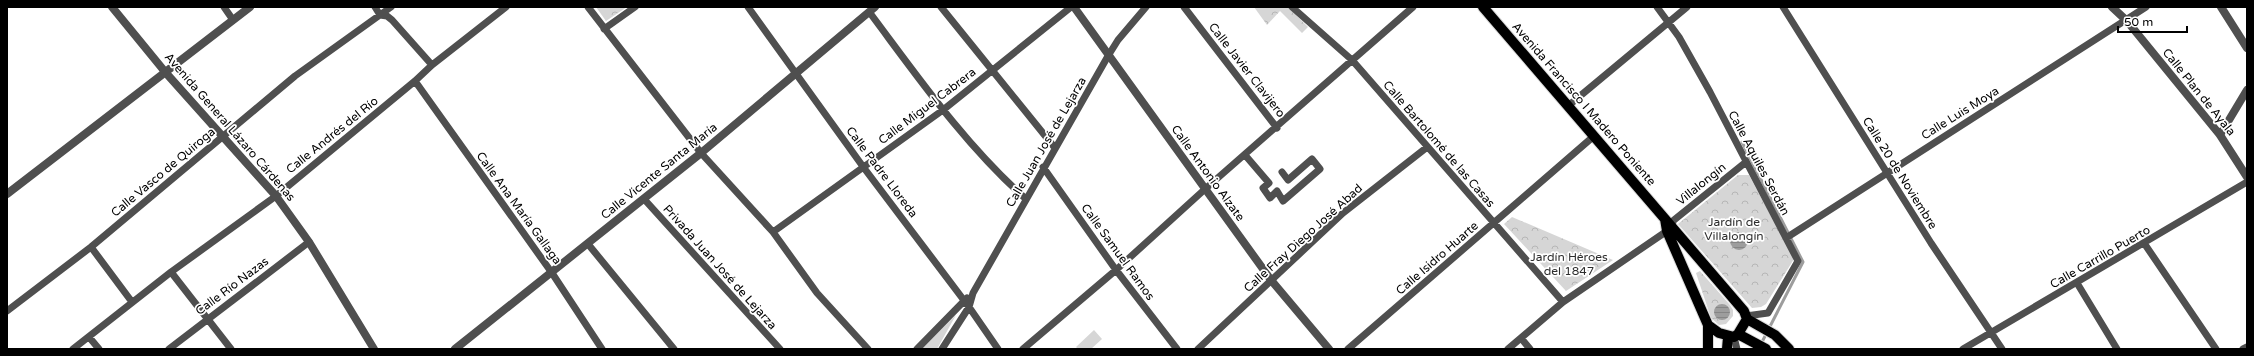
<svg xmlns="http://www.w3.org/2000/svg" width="2254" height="356" viewBox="0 0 2254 356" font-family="'Varela Round',sans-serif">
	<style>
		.grass { fill: #d6d6d6 }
		.park { fill: url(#park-crowns) }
		.water { fill: url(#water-rules) }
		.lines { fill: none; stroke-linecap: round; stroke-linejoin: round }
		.stream { stroke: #9d9d9d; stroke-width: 3 }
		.primary-casing { stroke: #dbdbdb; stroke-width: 12 }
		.minor { stroke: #4f4f4f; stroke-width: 7 }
		.tertiary { stroke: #4f4f4f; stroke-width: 8 }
		.primary { stroke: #000; stroke-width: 10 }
		.labels { text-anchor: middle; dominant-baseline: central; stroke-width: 3.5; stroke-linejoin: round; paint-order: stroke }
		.street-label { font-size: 12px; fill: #000; stroke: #fff }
		.park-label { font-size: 12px; fill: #2d2d2d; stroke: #fff }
	</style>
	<defs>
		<pattern id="park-crowns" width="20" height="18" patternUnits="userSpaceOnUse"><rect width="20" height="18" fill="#d6d6d6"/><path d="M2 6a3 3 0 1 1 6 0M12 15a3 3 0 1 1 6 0" fill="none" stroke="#b6b6b6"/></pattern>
		<pattern id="water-rules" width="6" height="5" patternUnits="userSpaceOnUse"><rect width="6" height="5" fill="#9d9d9d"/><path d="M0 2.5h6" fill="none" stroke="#858585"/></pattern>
	</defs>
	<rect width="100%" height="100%" fill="#fff"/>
	<path class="grass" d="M956 315 937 349H921Z
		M1094 330 1102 339 1091 349H1078L1076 347Z"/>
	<path class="park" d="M596 7H627L606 21Z
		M1254 7H1288L1308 27 1302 33 1280 11 1267 25Z
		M1738 175H1749L1794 259 1766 304 1761 307 1752 308 1678 224Z
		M1512 217 1613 260 1566 291 1504 224Z
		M1700 271 1730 305 1733 310V316L1726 324 1719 325 1711 318 1696 273Z"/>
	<path class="water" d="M1730 241a9 9 0 1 1 18 0a9 9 0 1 1-18 0Z
		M1714 312a8 8 0 1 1 16 0a8 8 0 1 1-16 0Z"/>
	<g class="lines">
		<path class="stream" d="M1742 142 1803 262 1761 344"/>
		<g class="primary-casing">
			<path id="primary" d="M1483 7 1744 311 1747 319 1738 334 1734 337 1719 333 1708 325 1667 231 1665 219
				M1747 319 1775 335 1789 349
				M1708 325V349
				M1738 334 1766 349
				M1727 349 1728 337"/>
		</g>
		<path class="minor" d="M224 7 233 20
			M375 7 380 15 387 16 392 20 432 65
			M588 7 701 153 773 232 817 293 868 349
			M748 7 864 168 969 307 998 349
			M941 7 1055 148
			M1184 7 1277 128
			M1292 7 1352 60 1563 302
			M1657 7 1679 37 1710 92 1798 261 1768 313 1746 316
			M1783 7 1931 243 2002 349
			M870 13C918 77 965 145 1026 199
			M604 29 635 7
			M415 81 552 273 602 349
			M1568 106 1687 7
			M1245 155 1269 183 1263 188 1270 198 1277 191 1283 201 1320 169 1312 159 1288 180 1282 172
			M1043 167 1116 270 1177 349
			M644 199 780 349
			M773 232 943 110 1071 7
			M1786 238 2146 7
			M2144 243 2216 349
			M588 244 674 349
			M91 247 132 302
			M171 272 231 349
			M2077 283 2117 349
			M7 311 91 247 295 76 391 7
			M89 337 99 349
			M1734 337 1737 349
			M1521 338 1530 349
			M73 349 171 272 276 196 415 81 432 65 506 7
			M169 349 309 242
			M917 349 967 298
			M942 349 969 307 973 293 1108 56 1118 40 1146 7
			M1023 349 1116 270 1204 190 1413 7
			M1198 349 1343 213 1426 148
			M1348 349 1594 136
			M1508 349 1563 302 1667 231 1674 220 1746 162
			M1963 349 2247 182
			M2243 349 2247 347"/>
		<path class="tertiary" d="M112 7 166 73 276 196 309 242 374 349
			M1074 7 1271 280 1329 349
			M2112 7 2127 21 2220 135 2247 177
			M2221 7 2247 48
			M2220 135 2247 90
			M7 194 250 7
			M455 349 701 153 875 7"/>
		<use href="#primary" class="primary"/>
	</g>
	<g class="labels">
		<g class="street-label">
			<text transform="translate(1247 70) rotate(52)">Calle Javier Clavijero</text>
			<text transform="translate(2199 92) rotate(51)">Calle Plan de Ayala</text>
			<text transform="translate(1584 104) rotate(49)">Avenida Francisco I Madero Poniente</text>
			<text transform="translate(927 106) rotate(-37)">Calle Miguel Cabrera</text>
			<text transform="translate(1960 113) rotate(-32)">Calle Luis Moya</text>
			<text transform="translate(230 127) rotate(49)">Avenida General Lázaro Cárdenas</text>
			<text transform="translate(332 135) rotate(-39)">Calle Andrés del Río</text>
			<text transform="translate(1046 142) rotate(-60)">Calle Juan José de Lejarza</text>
			<text transform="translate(1439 144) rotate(49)">Calle Bartolomé de las Casas</text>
			<text transform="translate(1759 163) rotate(62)">Calle Aquiles Serdán</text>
			<text transform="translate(659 171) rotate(-39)">Calle Vicente Santa María</text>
			<text transform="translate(163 172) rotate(-40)">Calle Vasco de Quiroga</text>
			<text transform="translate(882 172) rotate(53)">Calle Padre Lloreda</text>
			<text transform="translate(1208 173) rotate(54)">Calle Antonio Alzate</text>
			<text transform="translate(1900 173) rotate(58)">Calle 20 de Noviembre</text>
			<text transform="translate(1701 184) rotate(-39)">Villalongín</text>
			<text transform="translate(519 208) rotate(54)">Calle Ana María Gallaga</text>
			<text transform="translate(1303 238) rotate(-42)">Calle Fray Diego José Abad</text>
			<text transform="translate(1118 252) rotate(54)">Calle Samuel Ramos</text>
			<text transform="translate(2100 257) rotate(-30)">Calle Carrillo Puerto</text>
			<text transform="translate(1437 258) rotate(-41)">Calle Isidro Huarte</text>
			<text transform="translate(720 267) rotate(48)">Privada Juan José de Lejarza</text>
			<text transform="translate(232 286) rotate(-37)">Calle Río Nazas</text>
		</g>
		<g class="park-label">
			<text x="1734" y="222">Jardín de<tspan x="1734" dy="14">Villalongín</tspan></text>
			<text x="1569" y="257">Jardín Héroes<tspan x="1569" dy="14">del 1847</tspan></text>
		</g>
	</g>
	<rect width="2254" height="356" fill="none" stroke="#000000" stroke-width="16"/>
	<path d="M2118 26v6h69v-6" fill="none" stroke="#000000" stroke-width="2"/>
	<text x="2124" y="26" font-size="12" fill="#000000" stroke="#ffffff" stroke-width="3" paint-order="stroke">50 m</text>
</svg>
